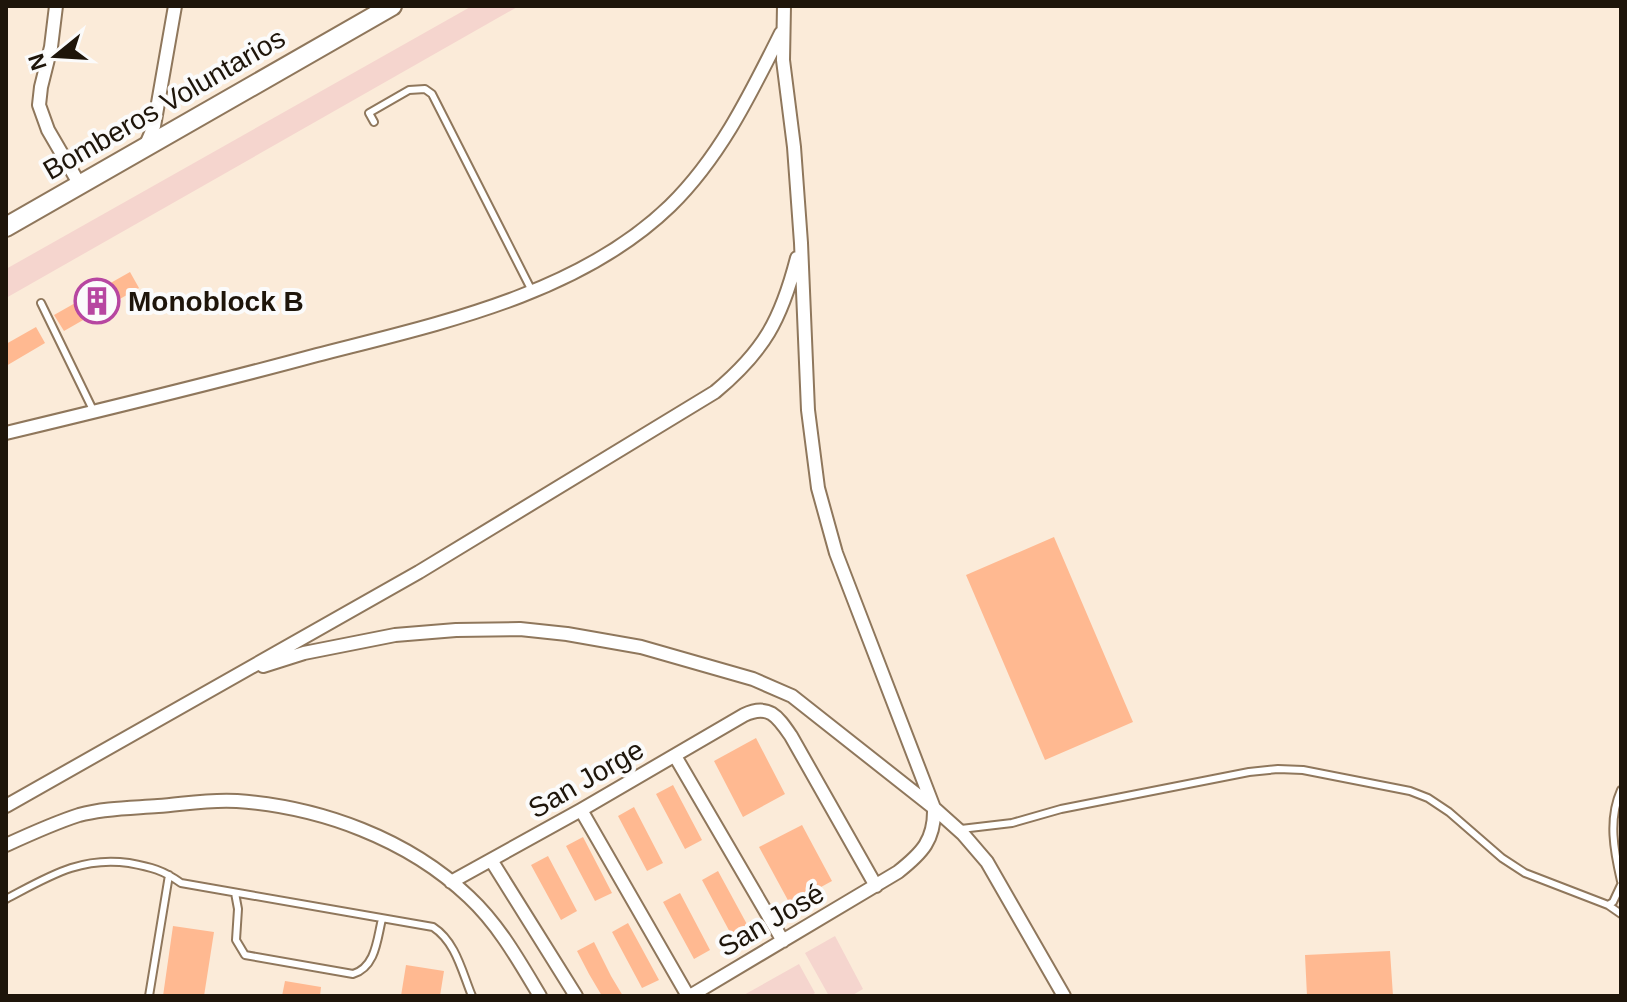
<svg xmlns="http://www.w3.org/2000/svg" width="1627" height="1002" viewBox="0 0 1627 1002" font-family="Arial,sans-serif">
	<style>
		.green { fill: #f5d5ce }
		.building { fill: #ffb991 }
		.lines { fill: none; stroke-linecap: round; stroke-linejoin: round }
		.lane-casing { stroke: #8f775c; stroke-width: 10 }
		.street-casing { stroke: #8f775c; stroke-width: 16 }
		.secondary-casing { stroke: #8f775c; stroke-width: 22 }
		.lane { stroke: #fff; stroke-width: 6 }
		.street { stroke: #fff; stroke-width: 12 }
		.secondary { stroke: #fff; stroke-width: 18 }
		.labels { text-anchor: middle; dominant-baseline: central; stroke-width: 8; stroke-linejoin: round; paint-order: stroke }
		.street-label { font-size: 28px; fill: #1e150a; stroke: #fbfbfb }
		.poi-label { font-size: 28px; font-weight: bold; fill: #1e150a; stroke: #fbfbfb; text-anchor: start }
	</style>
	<rect width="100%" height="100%" fill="#fbebd9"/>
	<path class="green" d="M472 6H519L6 298V269Z
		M835 936 863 989 851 996H829L805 953Z
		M799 964 815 993 810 996H742Z"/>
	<path class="building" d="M130 272 139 288 64 331 54 315Z
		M36 327 45 343 6 366V344Z
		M1054 537 1133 722 1045 760 966 575Z
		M756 738 785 794 743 817 714 761Z
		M673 785 702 840 685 849 656 794Z
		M634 807 663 863 647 871 618 816Z
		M802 825 832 881 790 904 759 847Z
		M583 837 612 893 595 901 566 846Z
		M548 856 577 911 561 920 531 865Z
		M718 871 749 928 732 936 702 880Z
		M680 893 710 950 694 959 663 902Z
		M628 923 659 980 642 988 612 932Z
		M173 926 214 932 204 996H163Z
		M594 942 611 976 623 996H602L589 974 577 951Z
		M1390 951 1393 996H1307L1305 955Z
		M406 965 444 971 440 996H401Z
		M285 981 321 987 320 996H282Z"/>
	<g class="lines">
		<g class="lane-casing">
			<path id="lane" d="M374 122 369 113 409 90 425 89 432 94 532 291
				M41 303 94 412
				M1621 790C1608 819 1614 851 1621 881
				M961 829 1012 823 1061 809 1249 772 1278 769 1303 770 1410 791 1428 798 1449 812 1502 858 1525 873 1608 905 1621 914
				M235 893 238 909 236 940 245 955 353 974C376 967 377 939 382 919
				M6 899C48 877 80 856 129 863 151 867 163 870 181 883L433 927C456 942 462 972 472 996
				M1608 905 1613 902 1621 885
				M149 996 169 875"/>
		</g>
		<g class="street-casing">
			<path id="street" d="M56 6 51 47 41 87 39 105 48 130 80 185
				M145 147 154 126 175 6
				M6 433C110 408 214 383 317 355 437 324 578 295 670 206 720 157 750 95 781 33
				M263 666 304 653 395 635 456 630 520 629 567 634 641 647 753 679 792 696 934 808 963 834 987 862 1064 996
				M675 756 783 941
				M6 806 419 572 715 392C764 351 781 320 797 258
				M581 810 688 996
				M6 845C30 834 54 823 79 815 104 808 132 808 158 806 184 804 211 799 237 801 321 807 408 839 469 897 499 925 519 961 540 996
				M491 860 576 996
				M451 882 581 810 744 715C769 703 778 717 791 736L876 886
				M690 996 898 872C922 853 935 840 934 808L836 553 818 488 808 410 801 243 794 147 783 60 784 6"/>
		</g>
		<g class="secondary-casing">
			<path id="secondary" d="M6 227 392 6"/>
		</g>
		<use href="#lane" class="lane"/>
		<use href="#street" class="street"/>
		<use href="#secondary" class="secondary"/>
	</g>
	<defs>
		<g id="building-ring" transform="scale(2.3)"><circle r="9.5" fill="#fbfbfb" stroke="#b746a1" stroke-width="1.5"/><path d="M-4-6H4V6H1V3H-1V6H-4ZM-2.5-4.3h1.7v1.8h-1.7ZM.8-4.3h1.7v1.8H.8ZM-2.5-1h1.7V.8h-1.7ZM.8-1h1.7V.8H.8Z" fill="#b746a1"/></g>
	</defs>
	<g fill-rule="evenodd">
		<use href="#building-ring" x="97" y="301"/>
	</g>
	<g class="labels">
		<g class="street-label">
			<text transform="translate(164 104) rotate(-30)">Bomberos Voluntarios</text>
			<text transform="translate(586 779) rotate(-30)">San Jorge</text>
			<text transform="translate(771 920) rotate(-30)">San José</text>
		</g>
		<g class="poi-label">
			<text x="128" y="301">Monoblock B</text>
		</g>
	</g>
	<rect width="1627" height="1002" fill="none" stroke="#1e150a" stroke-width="16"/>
	<g transform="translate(56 56) rotate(252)" stroke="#fbfbfb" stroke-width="6" paint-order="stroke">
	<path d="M0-6L14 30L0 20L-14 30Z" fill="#1e150a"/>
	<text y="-12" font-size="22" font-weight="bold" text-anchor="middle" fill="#1e150a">N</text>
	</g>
</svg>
